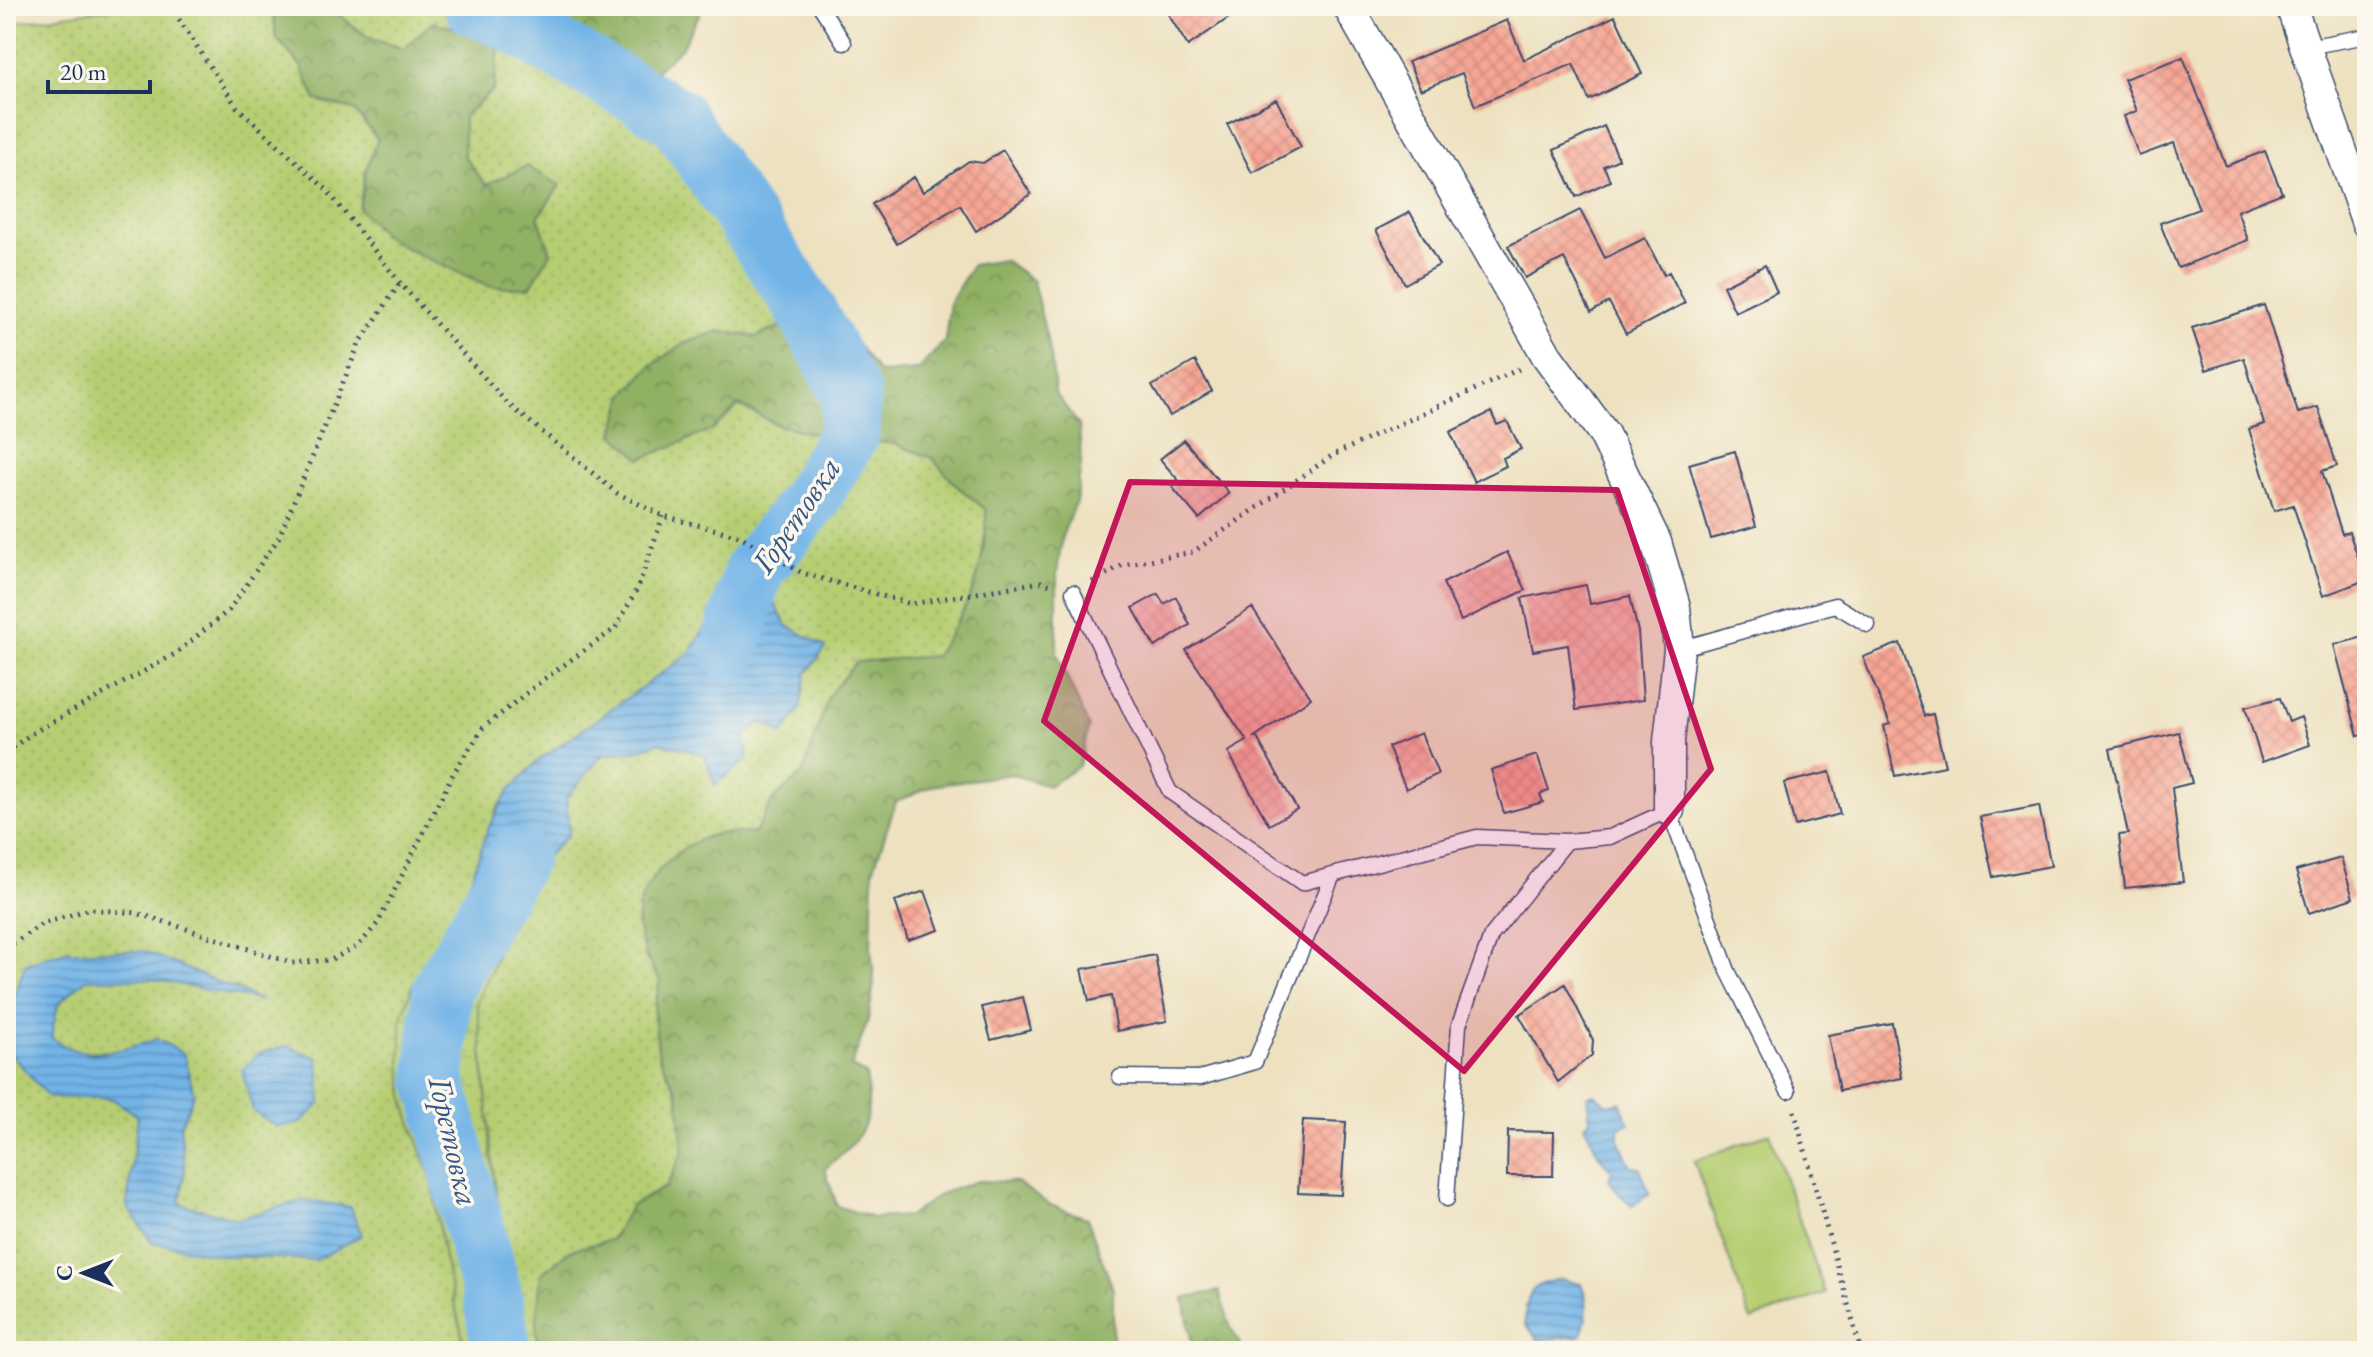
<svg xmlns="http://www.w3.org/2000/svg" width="2373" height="1357" viewBox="0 0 2373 1357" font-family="'EB Garamond',serif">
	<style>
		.grass { fill: url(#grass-dots); stroke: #687e68; stroke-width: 2; fill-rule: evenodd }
		.forest { fill: url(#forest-crowns); stroke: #567061; stroke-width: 2 }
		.wetland { fill: url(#wetland-marsh); stroke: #687e68; stroke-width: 2 }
		.green { fill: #b6ce72; stroke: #687e68; stroke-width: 2 }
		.water { fill: url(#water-rules); stroke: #4672a2; stroke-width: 2 }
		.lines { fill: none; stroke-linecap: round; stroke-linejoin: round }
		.river { stroke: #72b4e7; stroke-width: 60 }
		.building { fill: url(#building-cross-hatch) }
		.lane-casing { stroke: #3a4a6d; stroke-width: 17 }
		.street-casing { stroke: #3a4a6d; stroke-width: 33 }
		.path { stroke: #3a4a6d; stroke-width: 5; stroke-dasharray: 2 6; stroke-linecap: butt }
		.lane { stroke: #fff; stroke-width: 14 }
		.street { stroke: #fff; stroke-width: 30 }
		.marked { fill: #c2185b; fill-opacity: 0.2; stroke: #c2185b; stroke-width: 6; stroke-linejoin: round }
		.labels { text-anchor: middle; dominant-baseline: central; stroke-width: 7; stroke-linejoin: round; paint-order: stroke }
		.water-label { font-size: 32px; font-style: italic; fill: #355787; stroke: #fbf7ec }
	</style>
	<defs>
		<pattern id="grass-dots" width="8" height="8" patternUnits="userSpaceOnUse" patternTransform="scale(2)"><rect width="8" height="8" fill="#b6ce72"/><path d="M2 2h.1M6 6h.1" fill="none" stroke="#9cb165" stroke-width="1.8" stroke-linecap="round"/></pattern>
		<pattern id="forest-crowns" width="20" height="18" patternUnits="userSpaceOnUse" patternTransform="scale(2)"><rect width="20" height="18" fill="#90b164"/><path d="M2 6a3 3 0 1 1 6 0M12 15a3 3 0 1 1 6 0" fill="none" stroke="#759056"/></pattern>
		<pattern id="wetland-marsh" width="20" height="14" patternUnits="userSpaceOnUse" patternTransform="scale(2)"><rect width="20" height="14" fill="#b6ce72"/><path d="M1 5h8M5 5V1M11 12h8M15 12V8" fill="none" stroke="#9cb165"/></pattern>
		<pattern id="water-rules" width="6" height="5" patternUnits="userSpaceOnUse" patternTransform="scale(2)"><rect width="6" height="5" fill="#72b4e7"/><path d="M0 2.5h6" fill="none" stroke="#5d93be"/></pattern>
		<pattern id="building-cross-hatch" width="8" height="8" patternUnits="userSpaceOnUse" patternTransform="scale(2)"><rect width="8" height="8" fill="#f7a593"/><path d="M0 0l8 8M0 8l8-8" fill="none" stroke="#d38e81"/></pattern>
	</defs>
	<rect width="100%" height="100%" fill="#fbf7ec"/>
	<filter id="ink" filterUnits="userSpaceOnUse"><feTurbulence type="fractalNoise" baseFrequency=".0125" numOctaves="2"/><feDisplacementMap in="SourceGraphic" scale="16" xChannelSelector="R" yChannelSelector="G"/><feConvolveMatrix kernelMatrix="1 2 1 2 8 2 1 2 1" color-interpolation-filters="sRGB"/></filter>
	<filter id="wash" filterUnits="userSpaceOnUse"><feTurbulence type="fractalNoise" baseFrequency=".006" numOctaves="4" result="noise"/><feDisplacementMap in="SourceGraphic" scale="32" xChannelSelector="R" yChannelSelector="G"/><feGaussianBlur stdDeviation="1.8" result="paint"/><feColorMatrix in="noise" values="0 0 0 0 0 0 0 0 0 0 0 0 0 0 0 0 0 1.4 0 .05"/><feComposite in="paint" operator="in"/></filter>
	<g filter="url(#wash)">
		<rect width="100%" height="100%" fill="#ede1c0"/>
		<path class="grass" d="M124 6H273L276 38 301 66 316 100 354 110 378 139 365 173 359 209 386 238 491 286 551 253 538 217 486 185 464 156V116L494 89 369 38 328 6H436L472 19 632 112 719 204 793 321 756 337 719 331 683 344 651 366 712 430 739 405 776 424 814 434 895 444 932 458 957 486 986 510C986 572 970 605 935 656L856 663 817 737 803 773 773 800 755 834H717L680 851 644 955 660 980 654 1013 659 1057 678 1093 683 1152 666 1187 632 1205 611 1240 570 1250 536 1328 540 1351H520L494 1177 477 1001 494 964 507 908 540 863 569 834 566 798 602 755 639 750 660 742 706 755 715 784 744 738 761 722 783 734 800 708 806 674 826 647 787 626 748 559 689 654 538 761 497 808 453 935 465 927 435 950 413 984 401 1021V1064L405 1104 432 1181 444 1258 466 1351H6V24ZM25 964 237 988 258 1000 153 979H85L58 1004 50 1038 70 1052 121 1051 157 1039 194 1094 180 1126 185 1170 180 1204 238 1219 127 1206 138 1116 111 1098H49Z"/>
		<path class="forest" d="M273 6H328L369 38 404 49 432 22 467 31 499 49 494 89 464 116V156L486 185 526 166 560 185 538 217 551 253 530 287H491L422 256 386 238 359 209 365 173 378 139 354 110 316 100 301 66 276 38Z
			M527 6H704L681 48 651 75 614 65 584 38Z
			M1004 260 1033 281 1051 356 1055 393 1079 425 1081 463 1076 502 1062 536 1057 574V654L1089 727 1079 766 1048 786 1011 774 932 786 896 802 873 871 871 945 874 983 868 1020 851 1067 866 1074C873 1128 864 1134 825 1169L837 1206 873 1218 910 1216 940 1194 977 1181 1016 1182 1050 1205 1087 1218 1113 1289V1351H540L536 1328 541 1274 570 1250 611 1240 632 1205 666 1187 683 1152 678 1093 659 1057 654 1013 660 980C648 961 636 939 638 916 641 878 682 842 717 834 728 831 743 834 755 833L773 800 803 773 829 695 856 662 935 656C970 606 986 572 986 510L957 486 932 458 895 444 814 434 776 424 739 405 712 430 641 459 614 434 624 395 651 366 683 344 719 331 756 337 793 321 830 319 857 344 879 373 918 370 945 341 950 302 972 265Z
			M1219 1291 1231 1328 1244 1351H1193L1184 1298Z"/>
		<path class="wetland" d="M465 927H503L494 964 477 1001 494 1177 520 1351H466L444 1258 432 1181 405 1104 401 1064V1021L413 984 435 950Z"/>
		<path class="green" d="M1769 1133 1825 1293 1751 1320 1694 1161Z"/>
		<path class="water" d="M748 558 787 626 826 647 806 674 800 708 783 734 761 722 744 738 748 759 715 785 705 755 660 742 639 750 602 755 566 798 569 834C543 860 511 889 503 927H466L452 936 488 828 509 791 538 761 689 654Z
			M65 951H144L262 1001 153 979H86L58 1004 51 1037C83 1064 120 1051 157 1039L184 1054 194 1094 180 1126 185 1170 180 1204 238 1219 304 1200 350 1207 362 1235 316 1260 225 1256 152 1242 127 1206 138 1116 111 1098H49L11 1054 12 1005 25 964Z
			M287 1046 318 1058 321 1103 300 1123 277 1127 253 1111 242 1070 257 1054Z
			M1595 1094 1608 1105 1620 1102 1629 1123 1619 1129V1140L1631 1167 1640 1168 1650 1194 1632 1205 1619 1194 1609 1179 1612 1171 1600 1157 1584 1125 1590 1121 1587 1096Z
			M1561 1279 1581 1284C1590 1303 1587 1317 1581 1336L1538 1340 1525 1324C1525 1293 1531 1284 1561 1279Z"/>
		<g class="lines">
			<path class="river" d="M474 6 508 20 676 117 801 301 851 394 850 433 809 501 754 570 729 650
				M502 1351 492 1294 435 1079 442 989 518 856"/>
		</g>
		<g id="blocks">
			<path class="building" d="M1163 6H1246L1188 46Z
				M1615 16 1642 74 1589 100 1573 64 1475 106 1462 73 1421 90 1408 62 1507 20 1524 60Z
				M2183 57 2226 166 2265 151 2282 193 2237 211 2248 240 2178 268 2160 223 2199 209 2174 143 2139 156 2124 116 2137 111 2124 79Z
				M1276 99 1301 147 1252 173 1227 124Z
				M1604 126 1619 159 1604 166 1610 181 1576 197 1554 150Z
				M1003 150 1031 194 976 231 960 205 897 244 872 204 914 177 923 192 969 161 983 163Z
				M1580 210 1605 258 1645 238 1664 275 1669 272 1685 303 1626 334 1609 302 1591 312 1564 258 1525 278 1508 246Z
				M1410 212 1439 265 1405 284 1376 230Z
				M1765 265 1777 292 1735 312 1723 286Z
				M2264 305 2298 413 2318 407 2337 466 2322 471 2342 534 2349 532 2366 580 2323 596 2293 505 2274 511 2249 429 2264 424 2244 358 2206 370 2192 328Z
				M1195 361 1212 391 1170 416 1152 386Z
				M1491 412 1497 425 1507 421 1521 449 1503 458 1506 466 1474 482 1450 432Z
				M1184 440 1229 493 1199 519 1172 487 1179 481 1160 459Z
				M1735 451 1756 526 1711 539 1689 464Z
				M1507 552 1526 590 1461 621 1443 583Z
				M1586 585 1590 604 1630 596 1638 632 1643 700 1576 710 1568 645 1533 651 1522 598Z
				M1158 594 1164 604 1176 597 1190 625 1155 647 1133 608Z
				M1252 608 1311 698 1253 738 1256 736 1297 809 1269 825 1228 752 1247 741 1186 650Z
				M2367 636V735L2358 736 2334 645Z
				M1900 643 1924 716 1933 714 1945 766 1895 776 1884 726 1890 724 1863 657Z
				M2280 698 2289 722 2301 717 2310 745 2262 762 2245 707Z
				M2179 732 2192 783 2172 788 2183 882 2125 888 2119 835 2128 834 2110 749Z
				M1421 733 1438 774 1406 789 1388 747Z
				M1537 755 1549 791 1540 794 1543 802 1504 813 1491 770Z
				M1830 772 1840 814 1795 826 1784 783Z
				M2039 806 2051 866 1993 877 1980 817Z
				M2341 858 2353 898 2309 913 2296 871Z
				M925 891 939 930 908 940 895 901Z
				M1155 955 1167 1021 1117 1031 1111 996 1089 1001 1082 969Z
				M1565 984 1593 1040 1592 1055 1558 1082 1519 1015Z
				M1023 997 1031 1030 991 1040 982 1007Z
				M1892 1023 1902 1078 1839 1091 1828 1035Z
				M1303 1120 1346 1122 1341 1195 1298 1193Z
				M1508 1131 1554 1132 1553 1176H1507Z"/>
		</g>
	</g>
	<g filter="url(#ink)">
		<use href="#blocks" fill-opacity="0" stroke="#3a4a6d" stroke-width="2"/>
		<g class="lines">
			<g class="lane-casing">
				<path id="lane" d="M820 6 844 43
					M2307 47 2367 36
					M1073 592 1170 792 1302 883 1477 837 1567 841 1491 936 1459 1025 1447 1199
					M1679 649 1835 605 1868 625
					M1567 841 1610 837 1669 810 1728 971 1788 1091
					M1120 1077 1200 1078 1255 1062 1333 875"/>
			</g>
			<g class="street-casing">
				<path id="street" d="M1348 6 1547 356 1604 434 1656 542 1675 607 1679 649 1669 741V810
					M2291 6 2367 223"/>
			</g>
			<path class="path" d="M170 6 237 107 327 190 400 283 507 403 617 493 663 516 740 536 802 573 911 604 1041 582 1054 586
				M1092 582 1123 565 1193 552 1333 455 1519 369
				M6 752 31 734 175 654 229 610 279 537 359 344 400 283
				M6 948 42 924 90 909 137 913 292 963 331 960 359 945 378 923 454 772 483 728 544 679 616 628 638 587 663 516
				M1794 1111 1861 1351"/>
			<use href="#lane" class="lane"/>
			<use href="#street" class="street"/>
		</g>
	</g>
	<path class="marked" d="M1130 482 1617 490 1711 769 1464 1071 1044 721Z"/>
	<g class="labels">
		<g class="water-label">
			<text transform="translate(796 515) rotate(-56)">Горетовка</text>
			<text transform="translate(454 1141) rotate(77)">Горетовка</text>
		</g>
	</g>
	<rect width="2373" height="1357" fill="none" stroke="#fbf7ec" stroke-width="32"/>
	<g transform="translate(84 1273) rotate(270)" stroke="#fbf7ec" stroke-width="6" paint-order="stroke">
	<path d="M0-6L14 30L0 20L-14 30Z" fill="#1b2f5e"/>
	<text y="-12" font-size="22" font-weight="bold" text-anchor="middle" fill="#1b2f5e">С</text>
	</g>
	<path d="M48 80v12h102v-12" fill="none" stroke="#1b2f5e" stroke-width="4"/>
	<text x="60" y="80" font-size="24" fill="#1b2f5e" stroke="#fbf7ec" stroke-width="6" paint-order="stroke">20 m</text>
</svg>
